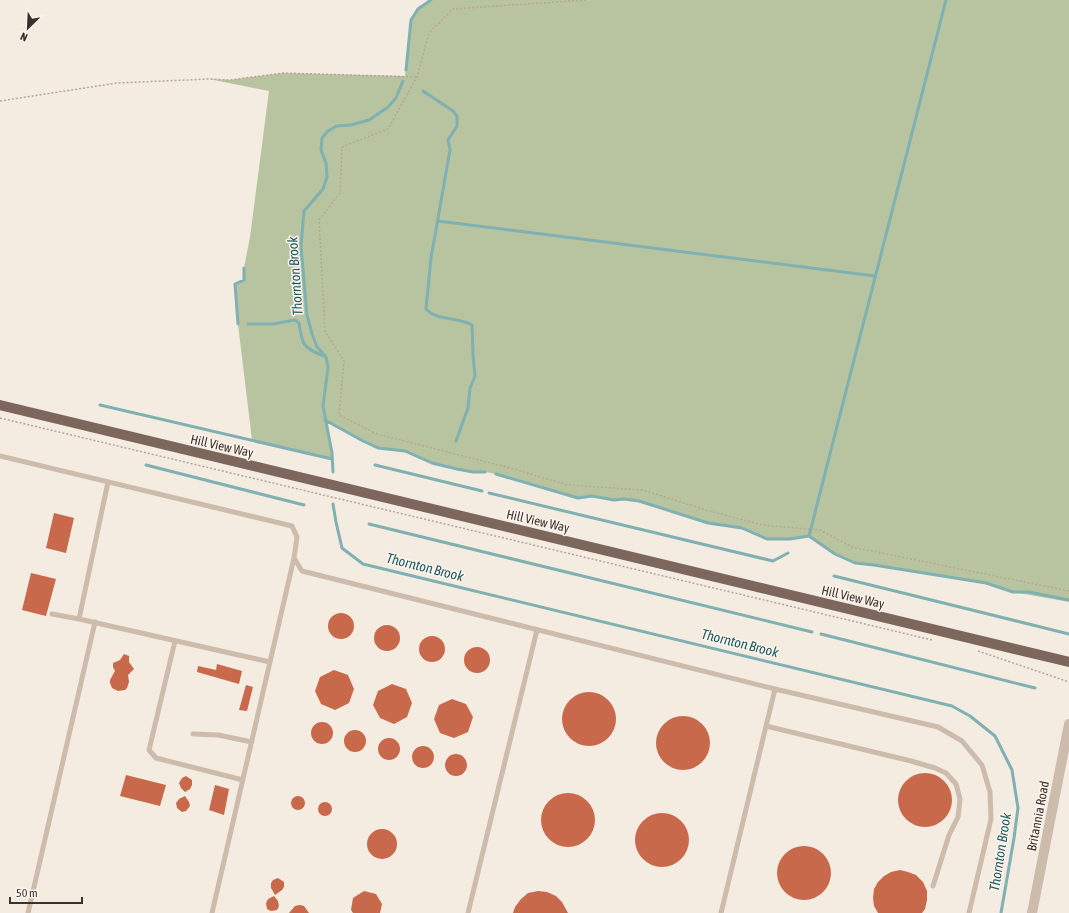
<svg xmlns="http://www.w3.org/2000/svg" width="1069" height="913" viewBox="0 0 1069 913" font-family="'Asap Condensed',sans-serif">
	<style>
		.green { fill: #b8c4a0 }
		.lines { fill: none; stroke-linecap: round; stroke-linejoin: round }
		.stream { stroke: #7fb0b2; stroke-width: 3 }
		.building { fill: #c8694b }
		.path { stroke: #b9a596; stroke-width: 1.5; stroke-dasharray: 2 2; stroke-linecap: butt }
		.lane { stroke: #cdbbac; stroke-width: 5 }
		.street { stroke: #cdbbac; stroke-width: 10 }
		.primary { stroke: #7d675c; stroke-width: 10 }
		.labels { text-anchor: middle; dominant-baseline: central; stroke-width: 3; stroke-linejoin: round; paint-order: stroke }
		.street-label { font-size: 13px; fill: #3b302b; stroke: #fbf5ee }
		.water-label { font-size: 14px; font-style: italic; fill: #1f5a5e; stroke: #fbf5ee }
	</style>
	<rect width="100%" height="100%" fill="#f4ebe1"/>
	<path class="green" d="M431 0H1069V602L1013 592 986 583 874 565 855 563 835 554 809 536 790 539H767L742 528 708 523 639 501 624 499 614 500 592 496 578 498 496 474 485 472H473L457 469 432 463 405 452 378 448 363 441 326 421 332 459 252 440 238 324 235 284 244 280V268L250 237 269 91 209 79 230 80 283 73 405 76 411 20 418 9Z"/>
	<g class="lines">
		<path class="stream" d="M406 70 411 20 418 9 431 0
			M423 91 453 111 457 116V126L448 140 450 150 431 258 426 309C438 322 458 316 472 325L473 355 475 376 470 388 468 408 456 441
			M438 221 875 276
			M238 324 235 284 244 280V268
			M248 324H273L295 320 299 323C302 345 303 348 324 356
			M100 405 332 459
			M325 420 363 441 378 448 405 451 432 463 457 469 473 472H485
			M146 465 304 505
			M375 465 482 491
			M333 472 332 453 323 406 328 367 326 357 317 347 312 334 307 315 301 246 304 211 323 189 327 177 326 163 321 150 322 138 328 131 337 126 351 125 369 120 388 107 396 98 403 81
			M496 474 578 498 592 496 614 500 624 499 639 501 708 523 742 528 767 539H790L809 536 946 0
			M489 493 773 561 788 553
			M333 504 336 522 342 548 363 564 952 706 970 716 995 736 1012 770 1018 808 1014 838 1001 913
			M369 524 812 632
			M809 536 835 554 855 563 874 565 986 583 1013 592H1029L1069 600
			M834 576 1069 634
			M821 634 1035 688"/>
	</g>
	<path class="building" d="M54 513 74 518 66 553 46 548Z
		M31 573 56 579 46 616 22 610Z
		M328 626a13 13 0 1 1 26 0a13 13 0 1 1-26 0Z
		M374 638a13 13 0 1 1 26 0a13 13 0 1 1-26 0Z
		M419 649a13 13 0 1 1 26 0a13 13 0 1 1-26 0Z
		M464 660a13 13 0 1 1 26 0a13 13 0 1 1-26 0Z
		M124 654 129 656V662L134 669 128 675 129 682 127 688 125 690 118 691 112 688 110 683V680L115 671 113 667V663L120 660Z
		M217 664 242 671 239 684 197 672 198 666 216 670Z
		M334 670 348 675 354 689 349 703 335 710 321 704 315 691 320 677Z
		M392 684 406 689 412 703 407 717 394 724 380 718 373 705 378 691Z
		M246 685 253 687 247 711 239 710Z
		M562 719a27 27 0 1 1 54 0a27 27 0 1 1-54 0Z
		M452 699 466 704 473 717 468 732 454 738 440 733 434 719 439 705Z
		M656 743a27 27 0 1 1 54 0a27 27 0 1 1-54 0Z
		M311 733a11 11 0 1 1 22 0a11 11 0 1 1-22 0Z
		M344 741a11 11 0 1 1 22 0a11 11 0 1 1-22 0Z
		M378 749a11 11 0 1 1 22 0a11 11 0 1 1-22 0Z
		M412 757a11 11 0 1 1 22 0a11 11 0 1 1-22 0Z
		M445 765a11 11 0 1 1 22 0a11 11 0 1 1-22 0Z
		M898 800a27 27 0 1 1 54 0a27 27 0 1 1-54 0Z
		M126 775 166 785 160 806 120 796Z
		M186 776 192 780V785L190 789 185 792 181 788 179 783 182 778Z
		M215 785 229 789 224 815 209 810Z
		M541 820a27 27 0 1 1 54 0a27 27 0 1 1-54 0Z
		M185 796 189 802 190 806 186 811 182 812 177 808 176 803 179 799Z
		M291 803a7 7 0 1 1 14 0a7 7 0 1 1-14 0Z
		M318 809a7 7 0 1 1 14 0a7 7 0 1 1-14 0Z
		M635 840a27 27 0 1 1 54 0a27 27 0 1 1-54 0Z
		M367 844a15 15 0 1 1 30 0a15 15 0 1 1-30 0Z
		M777 873a27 27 0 1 1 54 0a27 27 0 1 1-54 0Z
		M900 870 908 872 916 875 923 882 927 891V900L925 909 922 913H878L874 906 873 898 874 889 878 882 884 876 891 872Z
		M278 878 284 882V887L282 890 275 895 271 888V883L273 880Z
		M364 891 376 894 382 904 380 913H353L351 910 353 898Z
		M538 891 547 892 556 896 562 902 568 913H513L515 907 521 899 528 893Z
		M274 896 278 901 279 906 277 910 271 911 267 909 266 903 268 899Z
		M300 905 304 906 309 913H289L295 906Z"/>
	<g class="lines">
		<path class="path" d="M586 0 453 9 429 33 417 77 388 129 342 147 340 193 319 220 325 331 344 361 339 415 377 434 510 468 568 485 643 490 706 510 762 525 820 530 852 547 1069 591
			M0 101 117 83 209 79 230 80 283 73 416 77
			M0 418 932 640
			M978 651 1069 682"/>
		<path class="lane" d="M0 456 292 526 297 537 294 558 302 571 775 689 938 727 962 741 982 765 990 792 991 819 969 913
			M52 614 79 619 270 662
			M79 619 108 482
			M175 641 149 750 156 758 243 780
			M766 726 911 761 935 768 946 773 956 784 960 799 958 817 949 835 933 886
			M193 734 218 735 252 742
			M28 913 95 622
			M212 913 294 558
			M468 913 537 630
			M721 913 775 689"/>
		<path class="street" d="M1032 913 1069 724"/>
		<path class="primary" d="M0 405 1069 662"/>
	</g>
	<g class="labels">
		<g class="street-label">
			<text transform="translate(222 446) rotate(13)">Hill View Way</text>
			<text transform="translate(538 521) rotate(13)">Hill View Way</text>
			<text transform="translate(853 597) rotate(13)">Hill View Way</text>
			<text transform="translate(1038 816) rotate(-79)">Britannia Road</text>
		</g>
		<g class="water-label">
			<text transform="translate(295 276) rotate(-94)">Thornton Brook</text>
			<text transform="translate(425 567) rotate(14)">Thornton Brook</text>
			<text transform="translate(740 643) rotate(14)">Thornton Brook</text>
			<text transform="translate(1000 852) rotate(-81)">Thornton Brook</text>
		</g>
	</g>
	<g transform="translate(28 28) rotate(204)" stroke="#fbf5ee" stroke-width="3" paint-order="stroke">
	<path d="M0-3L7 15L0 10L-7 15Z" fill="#3b302b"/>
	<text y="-6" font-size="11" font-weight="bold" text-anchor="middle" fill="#3b302b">N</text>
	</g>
	<path d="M10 897v6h72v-6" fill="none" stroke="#3b302b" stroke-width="2"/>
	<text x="16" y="897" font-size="12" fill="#3b302b" stroke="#fbf5ee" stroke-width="3" paint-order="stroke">50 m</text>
</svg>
